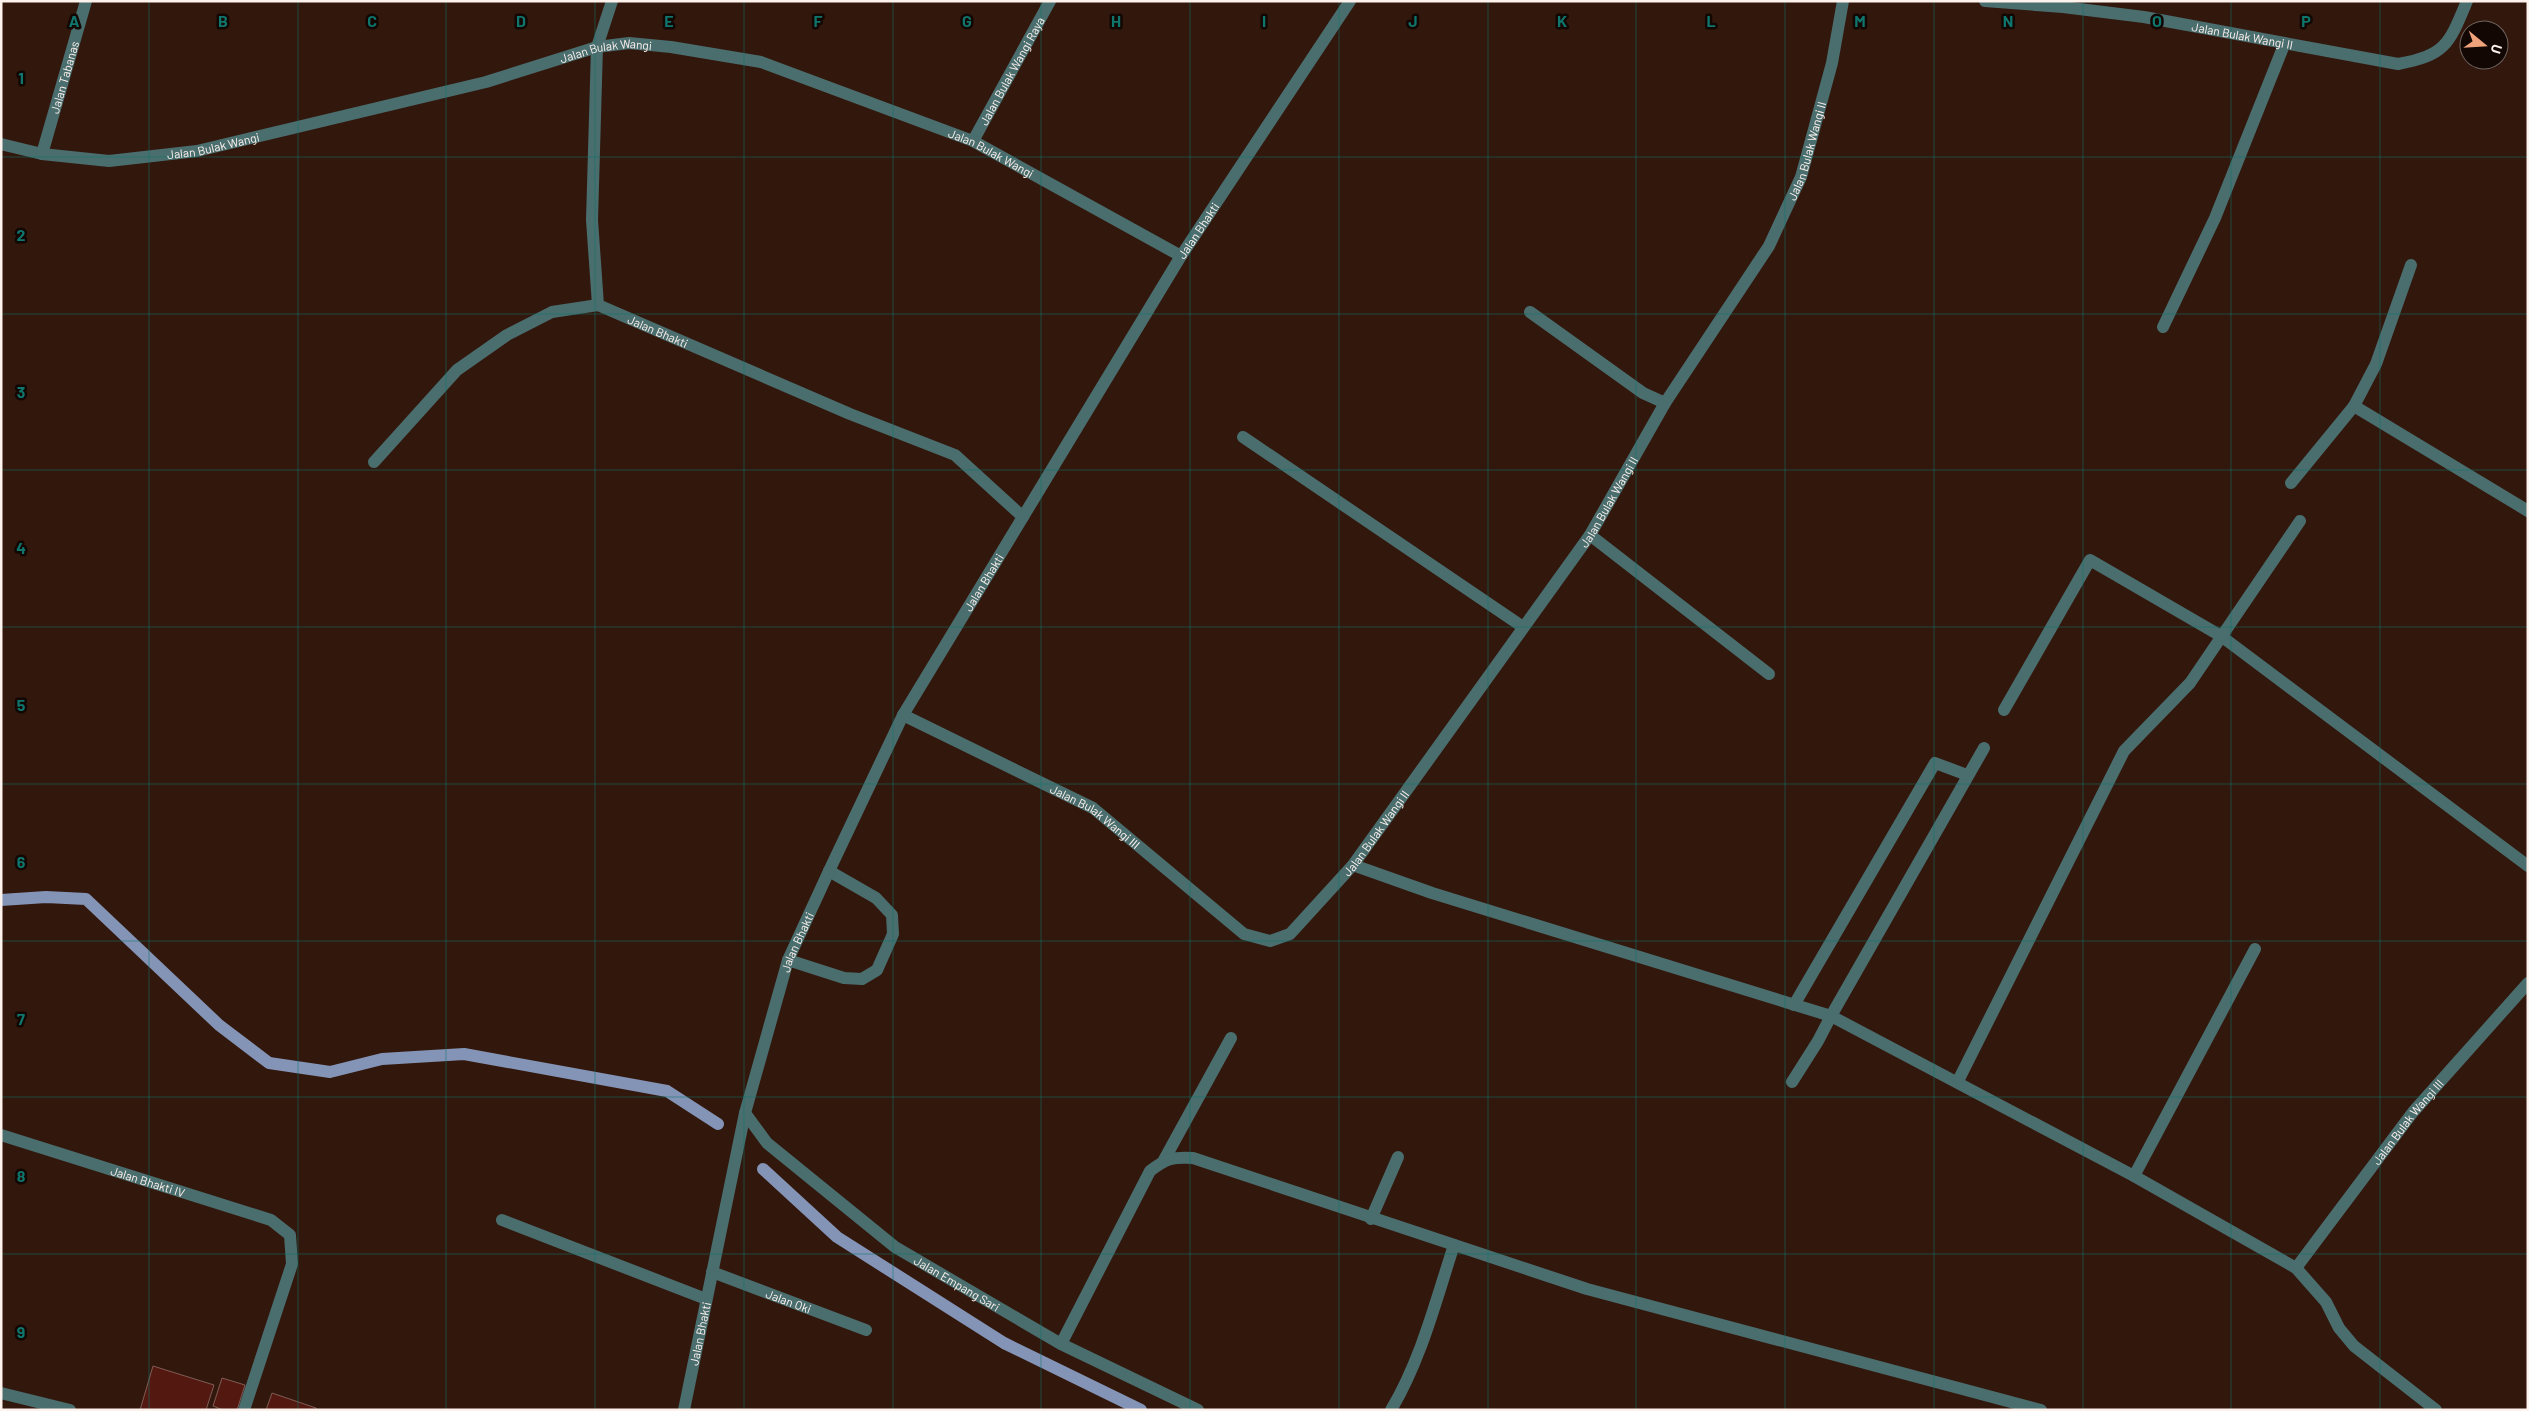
<svg xmlns="http://www.w3.org/2000/svg" width="2529" height="1411" viewBox="0 0 2529 1411" font-family="Barlow,sans-serif">
	<style>
		.lines { fill: none; stroke-linecap: round; stroke-linejoin: round }
		.stream { stroke: #8494b6; stroke-width: 12 }
		.building { fill: #531911; stroke: #7f5c55 }
		.lane { stroke: #4a6d6e; stroke-width: 12 }
		.street { stroke: #4a6d6e; stroke-width: 12 }
		.grid { fill: none; stroke: #0f766e; stroke-width: 1; stroke-opacity: 0.55 }
		.labels { text-anchor: middle; dominant-baseline: central; stroke-width: 5; stroke-linejoin: round; paint-order: stroke }
		.street-label { font-size: 12px; fill: #fef2ed; stroke: #120703 }
		.grid-label { font-size: 16px; text-anchor: middle; font-weight: bold; fill: #0f766e; stroke: #120703; stroke-width: 5; stroke-linejoin: round; paint-order: stroke }
	</style>
	<rect width="100%" height="100%" fill="#32170c"/>
	<g class="lines">
		<path class="stream" d="M1 900 46 897 86 899 219 1025 269 1063 330 1072 382 1059 464 1054 667 1091 718 1124
			M763 1169 837 1237 1004 1343 1141 1410"/>
	</g>
	<path class="building" d="M153 1366 214 1385 206 1410H140Z
		M222 1378 245 1385 237 1410H223L213 1406Z
		M272 1393 316 1408V1410H266Z"/>
	<g class="lines">
		<path class="lane" d="M1530 312 1643 393 1665 403
			M788 960 844 978 862 979 877 970 893 934 892 915 876 898 829 871
			M1792 1082 1818 1041 1831 1016"/>
		<g class="street">
			<path id="s1" d="M612 1 597 47 592 220 598 305 850 414 955 455 1023 517"/>
			<path id="s2" d="M1985 1 2063 7 2144 17 2398 64C2446 55 2449 44 2467 1"/>
			<path id="s3" d="M973 141 1050 1"/>
			<path id="s4" d="M1 144 42 154 109 161 197 151 486 82 597 47 629 43 671 47 761 62 973 141 1181 256"/>
			<path id="s5" d="M42 154 86 1"/>
			<path d="M2163 327 2215 218 2284 45"/>
			<path d="M2354 406 2376 364 2411 265"/>
			<path d="M1243 437 1523 627"/>
			<path d="M374 462 457 370 507 335 552 312 598 305"/>
			<path d="M2291 483 2354 406 2528 511"/>
			<path d="M1590 535 1769 674"/>
			<path d="M2004 710 2090 560 2221 636 2528 866"/>
			<path id="s6" d="M903 715 1093 808 1244 934 1270 941 1290 934 1353 865 1590 535 1665 403 1769 246 1801 177 1832 63 1843 1"/>
			<path d="M1353 865 1432 893 1831 1016 2134 1176 2296 1268 2326 1302 2339 1328 2354 1346 2436 1410"/>
			<path d="M1794 1005 1935 763 1967 775"/>
			<path d="M1831 1016 1984 748"/>
			<path d="M1958 1081 2124 751 2190 683 2300 521"/>
			<path id="s7" d="M745 1113 767 1143 895 1247 1061 1344 1198 1410"/>
			<path id="s8" d="M1 1135 271 1220 290 1235 292 1264 244 1410"/>
			<path d="M1164 1160 1231 1038"/>
			<path d="M2134 1176 2255 949"/>
			<path d="M1371 1219 1398 1157"/>
			<path d="M502 1220 706 1299"/>
			<path id="s9" d="M2296 1268 2413 1112 2528 983"/>
			<path id="s10" d="M712 1272 866 1330"/>
			<path d="M1061 1344 1150 1171C1167 1158 1172 1157 1193 1158L1587 1289 2041 1410"/>
			<path d="M1 1393 70 1410"/>
			<path id="s11" d="M684 1410 745 1113 788 960 829 871 903 715 1181 256 1350 1"/>
			<path d="M1391 1410C1421 1360 1436 1300 1454 1245"/>
		</g>
	</g>
	<path class="grid" d="M149 1V1410M298 1V1410M446 1V1410M595 1V1410M744 1V1410M893 1V1410M1041 1V1410M1190 1V1410M1339 1V1410M1488 1V1410M1636 1V1410M1785 1V1410M1934 1V1410M2083 1V1410M2231 1V1410M2380 1V1410M1 157H2528M1 314H2528M1 470H2528M1 627H2528M1 784H2528M1 941H2528M1 1097H2528M1 1254H2528"/>
	<g class="labels">
		<g class="street-label">
			<text stroke="none"><textPath href="#s2" startOffset="260">Jalan Bulak Wangi II</textPath></text>
			<text stroke="none"><textPath href="#s4" startOffset="620">Jalan Bulak Wangi</textPath></text>
			<text stroke="none"><textPath href="#s3" startOffset="80">Jalan Bulak Wangi Raya</textPath></text>
			<text stroke="none"><textPath href="#s5" startOffset="80">Jalan Tabanas</textPath></text>
			<text stroke="none"><textPath href="#s4" startOffset="215">Jalan Bulak Wangi</textPath></text>
			<text stroke="none"><textPath href="#s6" startOffset="1399">Jalan Bulak Wangi II</textPath></text>
			<text stroke="none"><textPath href="#s4" startOffset="1025">Jalan Bulak Wangi</textPath></text>
			<text stroke="none"><textPath href="#s11" startOffset="1300">Jalan Bhakti</textPath></text>
			<text stroke="none"><textPath href="#s1" startOffset="372">Jalan Bhakti</textPath></text>
			<text stroke="none"><textPath href="#s6" startOffset="994">Jalan Bulak Wangi II</textPath></text>
			<text stroke="none"><textPath href="#s11" startOffset="888">Jalan Bhakti</textPath></text>
			<text stroke="none"><textPath href="#s6" startOffset="218">Jalan Bulak Wangi III</textPath></text>
			<text stroke="none"><textPath href="#s6" startOffset="589">Jalan Bulak Wangi II</textPath></text>
			<text stroke="none"><textPath href="#s11" startOffset="482">Jalan Bhakti</textPath></text>
			<text stroke="none"><textPath href="#s9" startOffset="184">Jalan Bulak Wangi III</textPath></text>
			<text stroke="none"><textPath href="#s8" startOffset="154">Jalan Bhakti IV</textPath></text>
			<text stroke="none"><textPath href="#s7" startOffset="274">Jalan Empang Sari</textPath></text>
			<text stroke="none"><textPath href="#s10" startOffset="82">Jalan Oki</textPath></text>
			<text stroke="none"><textPath href="#s11" startOffset="78">Jalan Bhakti</textPath></text>
		</g>
	</g>
	<g class="grid-label">
		<text x="74" y="27">A</text>
		<text x="223" y="27">B</text>
		<text x="372" y="27">C</text>
		<text x="521" y="27">D</text>
		<text x="669" y="27">E</text>
		<text x="818" y="27">F</text>
		<text x="967" y="27">G</text>
		<text x="1116" y="27">H</text>
		<text x="1264" y="27">I</text>
		<text x="1413" y="27">J</text>
		<text x="1562" y="27">K</text>
		<text x="1711" y="27">L</text>
		<text x="1860" y="27">M</text>
		<text x="2008" y="27">N</text>
		<text x="2157" y="27">O</text>
		<text x="2306" y="27">P</text>
		<text x="21" y="84">1</text>
		<text x="21" y="241">2</text>
		<text x="21" y="398">3</text>
		<text x="21" y="554">4</text>
		<text x="21" y="711">5</text>
		<text x="21" y="868">6</text>
		<text x="21" y="1025">7</text>
		<text x="21" y="1182">8</text>
		<text x="21" y="1338">9</text>
	</g>
	<rect width="2529" height="1411" fill="none" stroke="#fef2ed" stroke-width="5"/>
	<g transform="translate(2484 45) rotate(108)"><circle r="24" fill="#120703" stroke="#706561"/>
	<path d="M0-4L9 19L0 12L-9 19Z" fill="#f0a27a"/>
	<text y="-8" font-size="14" font-weight="bold" text-anchor="middle" fill="#fef2ed">U</text>
	</g>
</svg>
